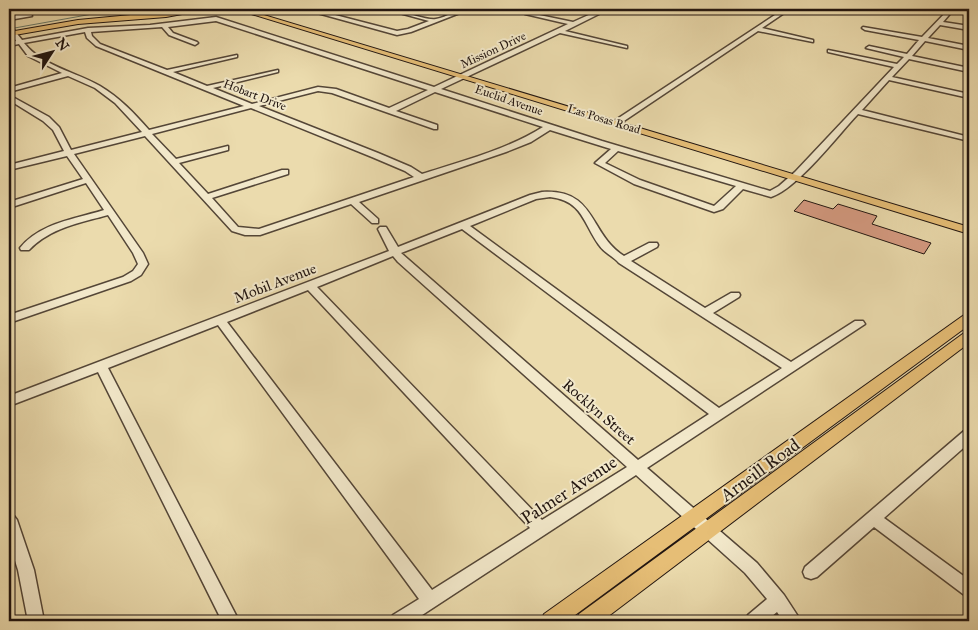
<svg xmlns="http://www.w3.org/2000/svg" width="978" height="630" viewBox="0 0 978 630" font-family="'IM FELL Great Primer',serif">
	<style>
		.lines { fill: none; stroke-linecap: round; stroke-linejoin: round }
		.stream { stroke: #697969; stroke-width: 1 }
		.building { fill: #d69b82; stroke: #211510 }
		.minor-casing { stroke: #544637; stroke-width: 3 }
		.major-casing { stroke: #211510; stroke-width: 2 }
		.minor { fill: #f2e8ca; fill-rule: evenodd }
		.major { fill: #e6be76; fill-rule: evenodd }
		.labels { text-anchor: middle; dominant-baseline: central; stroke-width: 4; stroke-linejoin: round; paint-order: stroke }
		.far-street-label { font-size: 12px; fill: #211510; stroke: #f2e8ca }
		.street-label { font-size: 15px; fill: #211510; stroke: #f2e8ca }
		.near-street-label { font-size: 18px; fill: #211510; stroke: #f2e8ca }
	</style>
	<rect width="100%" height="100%" fill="#ebdbad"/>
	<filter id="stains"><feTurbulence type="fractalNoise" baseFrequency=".004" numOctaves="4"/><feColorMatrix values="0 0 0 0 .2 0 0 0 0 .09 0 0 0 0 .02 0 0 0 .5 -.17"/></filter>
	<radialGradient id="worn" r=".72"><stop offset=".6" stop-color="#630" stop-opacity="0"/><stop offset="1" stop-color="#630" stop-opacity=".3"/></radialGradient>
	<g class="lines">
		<path class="stream" d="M107 12 124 9
			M9 29 98 13"/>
	</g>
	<path class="building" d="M804 200 833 209 838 204 877 216 872 224 931 243 924 254 794 211Z"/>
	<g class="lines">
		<g class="minor-casing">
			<path id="minor" d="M303 9H312L397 31 408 29 429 21 385 9C400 9 425 21 436 19 448 17 457 8 470 9L411 32 397 35Z
				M602 9H609L565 31 627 46V48L560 33 441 89 602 141 770 191 779 186 795 172 894 67 828 52V50L897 64 904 57 866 48 869 46 907 54 919 40 865 30 862 28 863 27 922 37 949 9H969V13L954 9 943 22 969 26V30L940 25 928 38 969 46V50L925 41 912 56 969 68V72L909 59 892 77 969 94V98L889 80 862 110 969 137V141L858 114C838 135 797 189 771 197L743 189 723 209 714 212 634 184 595 163 611 149 550 130 531 142 506 152 359 202 378 219V223H372L351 204 260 235H245L232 231 145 136 74 154 143 253 148 264 141 275 131 281 9 323V315L123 277 133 271 138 264 133 253 108 215C79 223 50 228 29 250H21L20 248C40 223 75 219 104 210L86 183 9 208V202L83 179 67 156 9 170V165L64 151 53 130 43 121 9 100V95L49 117 59 127 71 150 142 132 115 103 95 88 68 76 9 92V88L62 73 28 56 19 44 9 46V42L16 41 10 30H14L22 40 88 28 150 25 216 17 434 87 568 24 525 14V12L573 22ZM216 21 428 90 389 108 336 89 318 87 252 104 213 88 278 72V70L207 86 173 72 237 57V55L167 70 100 44 92 36 91 32 162 27 169 35 195 45 198 43 197 42 173 33 168 27ZM85 32 87 38 96 46 244 106 149 130C134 113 120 98 100 86 76 72 42 66 24 43ZM318 91 332 93 434 129H437V125L396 111 435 92 543 127C506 150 463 161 422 174L411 167 378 153 259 106ZM251 108 372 157 405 171 414 177 259 229 238 227 212 198 288 174V170H282L208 194 179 163 228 150V146L176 159 152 134ZM618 151 736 186 714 206 640 180 605 163Z
				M784 9H790L762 28 813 40V42L758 31 618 125 611 123Z
				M30 13 32 16 9 20V16Z
				M542 192C597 189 588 233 624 256L649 243H657L658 245 657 247 631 261 705 308 731 293H739L740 295 739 297 713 313 791 362 855 321H863L865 324 647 468 757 563 784 595 801 621H783L777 612 766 621H746L748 615 767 599 745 573 636 475 413 621H391L393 615 419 599 218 325 108 368 239 621H222L98 372 9 406V396L389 251 378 229 380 227H386L398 247 530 195ZM550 197C583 201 583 223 599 245 604 253 613 256 619 263L782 368 719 408 470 226 536 199ZM462 229 709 414 638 460 401 253ZM393 256 398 262 627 467 542 520 317 287ZM308 290 530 528 432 590 227 322Z
				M969 430V443L884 518 969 580V596L963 594 874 527 817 577 811 579 805 577 803 572 805 567 964 431Z
				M9 514 14 516 17 520 34 570 44 621H28L18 570 9 542Z"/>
		</g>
		<g class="major-casing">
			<path id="major" d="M194 9H209L166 17 78 24 9 36V32L78 20Z
				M235 9H244L969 227V234Z
				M969 314V325L567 621H541L544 614 964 315Z
				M969 331V343L602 621H576L579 614 964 333Z"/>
		</g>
		<use href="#minor" class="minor"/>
		<use href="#major" class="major"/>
	</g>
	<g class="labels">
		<g class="far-street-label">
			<text transform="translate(493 50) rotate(-25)">Mission Drive</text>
			<text transform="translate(255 95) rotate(21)">Hobart Drive</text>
			<text transform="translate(509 100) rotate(19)">Euclid Avenue</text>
			<text transform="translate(604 119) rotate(17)">Las Posas Road</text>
		</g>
		<g class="street-label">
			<text transform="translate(275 283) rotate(-21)">Mobil Avenue</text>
			<text transform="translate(599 412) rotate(41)">Rocklyn Street</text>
		</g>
		<g class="near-street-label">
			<text transform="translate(760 470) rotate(-36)">Arneill Road</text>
			<text transform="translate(569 490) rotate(-33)">Palmer Avenue</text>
		</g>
	</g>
	<rect width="978" height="630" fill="none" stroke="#ebdbad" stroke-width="30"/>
	<rect x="10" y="10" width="958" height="610" fill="none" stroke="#211510" stroke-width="2.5"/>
	<rect x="15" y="15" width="948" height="600" fill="none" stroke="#211510"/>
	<g transform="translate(52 52) rotate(54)" stroke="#f2e8ca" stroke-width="4" paint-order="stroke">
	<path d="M0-4L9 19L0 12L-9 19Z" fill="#211510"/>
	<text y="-8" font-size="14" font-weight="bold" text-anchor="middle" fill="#211510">N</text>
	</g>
	<rect width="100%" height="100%" filter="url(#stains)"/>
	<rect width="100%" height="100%" fill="url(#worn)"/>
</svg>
